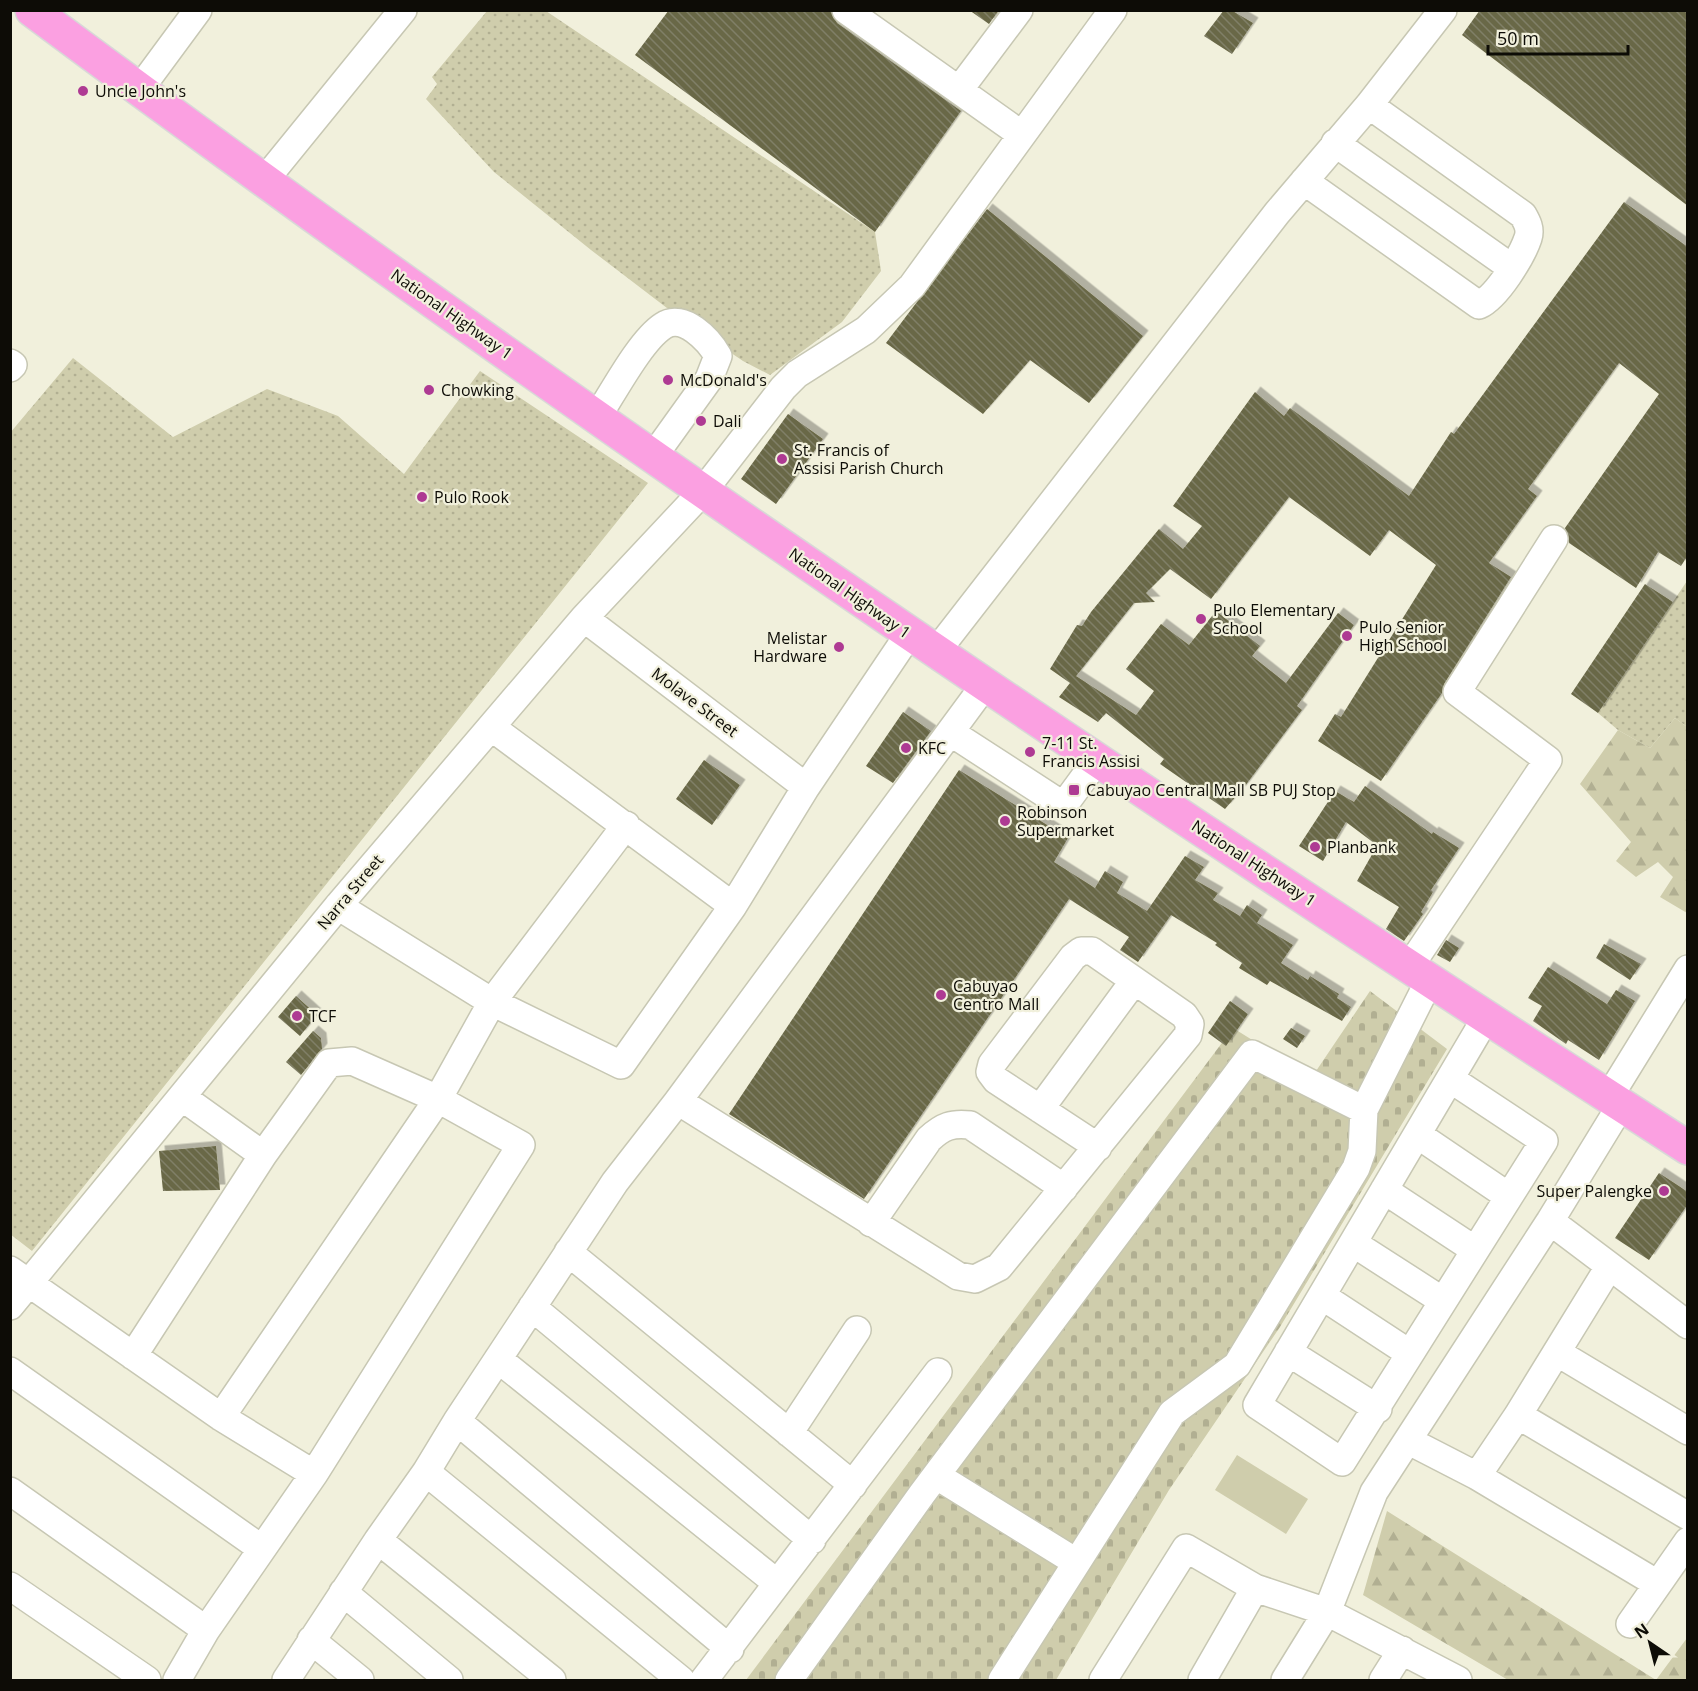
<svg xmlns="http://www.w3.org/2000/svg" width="1698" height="1691" viewBox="0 0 1698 1691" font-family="'Open Sans',sans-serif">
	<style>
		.grass { fill: url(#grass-dots) }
		.forest { fill: url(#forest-firs) }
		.cemetery { fill: url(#cemetery-stones) }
		.garden { fill: #cfcdac }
		.building { fill: url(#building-back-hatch); filter: url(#shadow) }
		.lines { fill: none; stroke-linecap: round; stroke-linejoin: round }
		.minor-casing { stroke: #c7c7b3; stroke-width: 30 }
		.highway-casing { stroke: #d8d8d7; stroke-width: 36 }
		.minor { stroke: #fff; stroke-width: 27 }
		.highway { stroke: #fba0e1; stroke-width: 33 }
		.poi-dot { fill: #ae3a93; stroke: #f1f0dc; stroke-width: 2 }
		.labels { text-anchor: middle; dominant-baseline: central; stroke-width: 4.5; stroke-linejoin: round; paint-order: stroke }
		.poi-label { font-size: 16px; fill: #0d0c06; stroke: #f1f0dc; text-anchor: start }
		.street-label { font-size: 16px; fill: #0d0c06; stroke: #f1f0dc }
	</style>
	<defs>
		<pattern id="grass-dots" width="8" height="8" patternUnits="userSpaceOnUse" patternTransform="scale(1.5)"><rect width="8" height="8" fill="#cfcdac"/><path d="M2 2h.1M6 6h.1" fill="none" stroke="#b1af92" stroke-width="1.8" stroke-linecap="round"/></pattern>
		<pattern id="forest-firs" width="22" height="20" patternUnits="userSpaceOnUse" patternTransform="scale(1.5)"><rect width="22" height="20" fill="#cfcdac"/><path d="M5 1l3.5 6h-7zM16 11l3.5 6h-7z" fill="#b1af92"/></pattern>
		<pattern id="cemetery-stones" width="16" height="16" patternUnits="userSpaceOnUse" patternTransform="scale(1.5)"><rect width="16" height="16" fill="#cfcdac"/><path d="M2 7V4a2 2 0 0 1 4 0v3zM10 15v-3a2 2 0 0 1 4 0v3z" fill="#b1af92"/></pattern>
		<pattern id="building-back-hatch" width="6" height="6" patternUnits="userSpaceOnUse" patternTransform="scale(1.5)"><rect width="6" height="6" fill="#696746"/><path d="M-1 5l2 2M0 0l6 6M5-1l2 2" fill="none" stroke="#807f67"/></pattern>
		<filter id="shadow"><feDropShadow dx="5.5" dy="-5.5" stdDeviation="0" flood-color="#0004"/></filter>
	</defs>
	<rect width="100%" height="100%" fill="#f1f0dc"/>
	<path class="grass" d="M487 11H546L875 232 881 271 842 322 770 375 743 361 684 321 591 250 494 172 426 99 437 84 432 77Z
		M73 358 173 437 267 389 338 416 404 474 480 371 648 483 32 1251 10 1234V433Z
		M1687 581V727L1675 718 1650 748 1618 730 1598 713Z"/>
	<path class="forest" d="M1675 718 1687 727V913L1660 897 1673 877 1658 862 1636 877 1616 861 1631 842 1580 784 1618 730 1650 748Z
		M1387 1511 1656 1680 1687 1638V1680H1508L1363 1595Z"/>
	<path class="cemetery" d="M1370 991 1447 1049 1280 1327 1169 1490 1056 1680H746L1233 1028 1312 1077Z"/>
	<path class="garden" d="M1237 1455 1308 1499 1286 1534 1215 1490Z"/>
	<path class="building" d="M669 10H831L837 23 961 111 875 232 635 55Z
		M969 10H999L989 24Z
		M1224 10H1231L1253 23 1232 54 1204 36Z
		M1480 10H1688V206L1462 35Z
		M1624 202 1688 247V555L1681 566 1658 552 1636 588 1569 543 1565 528 1659 394 1619 363 1528 489 1537 496 1489 563 1511 577 1444 684 1442 693 1381 781 1318 741 1335 714 1341 717 1436 565 1389 530 1370 556 1289 497 1211 599 1170 569 1146 593 1155 602 1134 603 1073 680 1076 676 1136 715 1154 691 1126 669 1161 624 1189 645 1216 611 1260 646 1252 656 1286 683 1338 613 1354 625 1297 706 1302 710 1245 786 1225 809 1160 764 1164 759 1106 713 1098 722 1059 697 1070 683 1050 669 1077 625 1082 626 1091 612 1159 529 1183 549 1202 526 1173 506 1255 392 1284 416 1290 408 1409 496 1451 432 1454 434Z
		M987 209 1143 336 1089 403 1030 360 983 414 886 343Z
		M788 414 823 439 776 504 741 479Z
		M1645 584 1673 602 1598 713 1571 694Z
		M903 712 931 731 893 783 866 766Z
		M704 760 740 785 712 825 676 799Z
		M959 770 1068 838 1054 862 1095 888 1105 871 1123 882 1117 893 1147 911 1185 856 1204 867 1195 880 1218 893 1213 900 1240 916 1247 905 1262 915 1257 923 1293 945 1281 963 1308 980 1310 976 1339 994 1337 998 1351 1007 1342 1021 1270 981 1267 985 1239 968 1242 963 1215 945 1217 943 1171 915 1138 962 1120 950 1129 937 1069 899 864 1199 729 1114Z
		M1365 786 1432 834 1433 832 1459 848 1431 890 1433 892 1421 912 1423 914 1404 941 1386 929 1399 907 1357 881 1374 851 1370 849 1374 843 1346 822 1323 861 1299 846 1335 791 1354 802Z
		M1446 940 1459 948 1450 962 1437 955Z
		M1604 944 1641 964 1630 980 1596 958Z
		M1548 967 1607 1004 1616 990 1635 1001 1599 1060 1568 1040 1566 1044 1533 1021 1542 1006 1528 998Z
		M296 996 317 1015 300 1036 278 1017Z
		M1230 1001 1248 1014 1226 1046 1208 1033Z
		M1291 1028 1305 1036 1297 1048 1283 1039Z
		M313 1031 321 1038 322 1049 301 1075 286 1062Z
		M216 1146 220 1190 163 1191 159 1151Z
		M1659 1173 1688 1192V1204L1649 1260 1615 1238Z"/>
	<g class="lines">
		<g class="minor-casing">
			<path id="minor" d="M846 10 1022 135
				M139 90 198 10
				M959 90 1019 10
				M1335 143 1512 268
				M264 181 403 10
				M1304 181 1479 305C1497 297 1522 256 1528 238 1531 229 1527 222 1523 215L1369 105
				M10 363 13 365 10 368
				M597 417C613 393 640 341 663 326 683 312 709 340 718 356L709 379 653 457
				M584 618 806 787
				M936 652 1277 213 1369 105 1443 10
				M491 727 733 906
				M950 732 1061 804 1067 801 1097 760
				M338 906 492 1002 621 1065 733 906 806 787 909 634
				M1410 966 1548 760 1457 692 1554 539
				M1452 1080 1544 1141 1342 1462 1257 1405 1487 1016
				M182 1097 263 1155
				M1609 1097 1688 969
				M678 1101 958 1276 975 1279 999 1267 1188 1035 1190 1024 1184 1015 1092 951H1081L1073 957 992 1064 990 1072 996 1080 1098 1147
				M1040 1109 1134 981
				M1364 1110 1430 979
				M1418 1135 1508 1196
				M1384 1190 1475 1250
				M1550 1221 1688 1325
				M871 1223 929 1139C943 1126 952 1123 970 1125L1064 1188
				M1353 1243 1443 1301
				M568 1252 853 1485
				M10 1270 221 1417 314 1474
				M1322 1296 1409 1353
				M10 1306 338 906 584 618 704 490 783 388 797 374 866 330 912 286 1113 10
				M532 1307 812 1540
				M1288 1352 1378 1409
				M1558 1353 1688 1431
				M133 1356 263 1155 329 1063 352 1061 438 1099 521 1145 314 1474 206 1630 177 1680
				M498 1359 777 1583
				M10 1371 262 1549
				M1518 1415 1688 1516
				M221 1417 438 1099 492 1002 626 825
				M457 1421 730 1649
				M789 1433 857 1330
				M1409 1441 1477 1476 1656 1583
				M426 1472 681 1680
				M937 1476 1076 1562
				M1477 1476 1518 1415 1609 1267
				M10 1491 206 1630
				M378 1540 552 1680
				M10 1586 147 1680
				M343 1592 449 1680
				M1630 1624 1688 1541
				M311 1640 360 1680
				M286 1680 378 1540 426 1472 457 1421 615 1182 678 1101 984 686
				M704 1680 938 1372
				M789 1680 922 1494 1252 1054 1364 1110 1362 1151 1356 1168 1237 1365 1172 1413 1002 1680
				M1103 1680 1186 1548 1255 1588 1327 1612 1458 1680
				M1202 1680 1255 1588
				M1285 1680 1327 1612 1374 1492 1550 1221 1621 1105
				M1383 1680 1402 1650"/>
		</g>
		<g class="highway-casing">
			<path id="highway" d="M32 10C570 410 1125 785 1688 1148"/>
		</g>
		<use href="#minor" class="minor"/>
		<use href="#highway" class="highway"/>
	</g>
	<g class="poi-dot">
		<circle cx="83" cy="91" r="6"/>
		<circle cx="668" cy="380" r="6"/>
		<circle cx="429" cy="390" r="6"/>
		<circle cx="701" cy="421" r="6"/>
		<circle cx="782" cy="459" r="6"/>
		<circle cx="422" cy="497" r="6"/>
		<circle cx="1201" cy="619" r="6"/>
		<circle cx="1347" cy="636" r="6"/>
		<circle cx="839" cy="647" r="6"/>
		<circle cx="906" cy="748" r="6"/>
		<circle cx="1030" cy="752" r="6"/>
		<rect x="1068" y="784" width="12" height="12" rx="3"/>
		<circle cx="1005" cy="821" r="6"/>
		<circle cx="1315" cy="847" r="6"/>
		<circle cx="941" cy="995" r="6"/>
		<circle cx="297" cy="1016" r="6"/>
		<circle cx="1664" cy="1191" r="6"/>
	</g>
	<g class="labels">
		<g class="poi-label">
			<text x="95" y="91">Uncle John's</text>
			<text x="680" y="380">McDonald's</text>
			<text x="441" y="390">Chowking</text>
			<text x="713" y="421">Dali</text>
			<text x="794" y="450">St. Francis of<tspan x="794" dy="18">Assisi Parish Church</tspan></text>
			<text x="434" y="497">Pulo Rook</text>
			<text x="1213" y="610">Pulo Elementary<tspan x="1213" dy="18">School</tspan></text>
			<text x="1359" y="627">Pulo Senior<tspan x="1359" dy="18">High School</tspan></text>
			<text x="827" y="638" text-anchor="end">Melistar<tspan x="827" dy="18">Hardware</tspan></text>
			<text x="1042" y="743">7-11 St.<tspan x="1042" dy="18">Francis Assisi</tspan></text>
			<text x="918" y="748">KFC</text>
			<text x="1086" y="790">Cabuyao Central Mall SB PUJ Stop</text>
			<text x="1017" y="812">Robinson<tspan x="1017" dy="18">Supermarket</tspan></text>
			<text x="1327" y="847">Planbank</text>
			<text x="953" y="986">Cabuyao<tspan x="953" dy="18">Centro Mall</tspan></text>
			<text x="309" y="1016">TCF</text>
			<text x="1652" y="1191" text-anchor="end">Super Palengke</text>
		</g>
		<g class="street-label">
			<text transform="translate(452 314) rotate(35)">National Highway 1</text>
			<text transform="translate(850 593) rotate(35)">National Highway 1</text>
			<text transform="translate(695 702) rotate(37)">Molave Street</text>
			<text transform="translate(1254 863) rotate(33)">National Highway 1</text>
			<text transform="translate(350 892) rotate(-50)">Narra Street</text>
		</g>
	</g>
	<rect width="1698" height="1691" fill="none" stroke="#0d0c06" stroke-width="24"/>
	<g transform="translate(1650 1643) rotate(325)" stroke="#f1f0dc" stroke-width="4.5" paint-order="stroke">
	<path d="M0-4.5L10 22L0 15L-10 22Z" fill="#0d0c06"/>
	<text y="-9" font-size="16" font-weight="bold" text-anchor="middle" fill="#0d0c06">N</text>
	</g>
	<path d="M1488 45v9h140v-9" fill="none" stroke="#0d0c06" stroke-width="3"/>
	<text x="1497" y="45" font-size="18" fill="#0d0c06" stroke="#f1f0dc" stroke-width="4.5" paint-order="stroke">50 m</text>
</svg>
